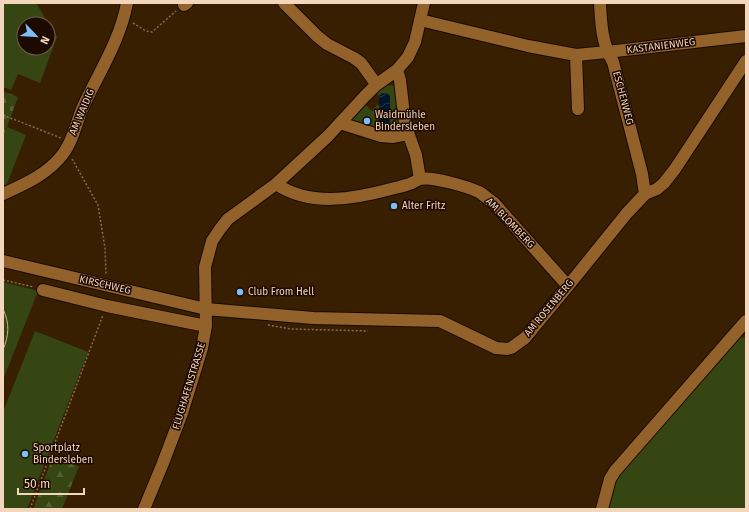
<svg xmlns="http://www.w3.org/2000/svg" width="749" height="512" viewBox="0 0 749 512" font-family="'Fira Sans',sans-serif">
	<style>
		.green { fill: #354612; fill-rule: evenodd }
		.forest { fill: url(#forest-firs) }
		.cemetery { fill: url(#cemetery-stones) }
		.water { fill: url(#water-waves) }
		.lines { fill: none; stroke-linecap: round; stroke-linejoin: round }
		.minor-casing { stroke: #190b00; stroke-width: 14 }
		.path { stroke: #886d51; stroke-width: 1.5; stroke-dasharray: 2 2; stroke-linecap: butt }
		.minor { stroke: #93612a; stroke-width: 12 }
		.tram { stroke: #caaf93; stroke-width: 1 }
		.poi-dot { fill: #7bbef8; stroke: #1c0900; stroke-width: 1.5 }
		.labels { text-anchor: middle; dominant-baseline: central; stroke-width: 3; stroke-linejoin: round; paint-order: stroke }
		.street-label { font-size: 10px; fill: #f3d7bc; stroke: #1c0900 }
		.poi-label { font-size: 10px; fill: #f3d7bc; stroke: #1c0900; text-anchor: start }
	</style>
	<defs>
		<pattern id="forest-firs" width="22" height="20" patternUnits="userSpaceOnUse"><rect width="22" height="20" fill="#354612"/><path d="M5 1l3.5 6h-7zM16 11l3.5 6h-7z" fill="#536033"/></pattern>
		<pattern id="cemetery-stones" width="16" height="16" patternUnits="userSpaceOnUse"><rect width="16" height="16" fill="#354612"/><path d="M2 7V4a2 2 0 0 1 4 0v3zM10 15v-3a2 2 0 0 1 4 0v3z" fill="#536033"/></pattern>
		<pattern id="water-waves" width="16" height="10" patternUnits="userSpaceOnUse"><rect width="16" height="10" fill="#00162c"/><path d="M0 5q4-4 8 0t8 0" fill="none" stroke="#263749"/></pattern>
	</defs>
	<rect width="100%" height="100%" fill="#381f01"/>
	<path class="green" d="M3 3H36L57 37 40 83 18 74 11 90 3 87ZM24 24H48V48H24Z
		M391 85 394 86 395 90 397 114 400 131 392 134 352 122V120L366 105 372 111 377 105H379V123L382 93 379 96 377 93 387 86Z
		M7 127 26 135 7 184 3 186V137Z
		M3 282 38 291 3 380Z
		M35 331 88 352 27 509H3V412Z
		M746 337V509H605L615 479 737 338Z"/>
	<path class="forest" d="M52 459 79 466 62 509H33Z"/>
	<path class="cemetery" d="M3 91 18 97 3 137Z"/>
	<path class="water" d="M382 93H387L390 96V123L386 129H381L379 123V96Z"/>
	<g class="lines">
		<g class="minor-casing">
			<path id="minor" d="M284 3 317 36 327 44 354 58 361 63 374 81 376 85
				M600 3C601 24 602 44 613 62L642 174 645 194
				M184 5 187 3
				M420 20 528 46 576 55 607 52 746 36
				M576 55 578 109
				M397 70 400 80 405 124 416 155 420 179
				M340 123 381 136 392 137 408 134
				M276 184C310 207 354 199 391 189 398 187 405 186 412 183 414 182 417 180 420 179 432 176 468 187 479 192 484 195 489 200 494 203L568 286
				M3 194C25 184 48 174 63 154 73 141 76 124 82 109 98 74 120 41 127 3
				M3 261 206 309 313 318 440 321 496 348 507 349 511 348 525 338 568 286 627 213 645 194 657 189 664 183 675 169 746 61
				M43 290 107 306 206 326
				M144 509 163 463 182 413 202 348 206 326 205 267 212 241 220 229 228 219 276 184 328 136 365 96 376 85 397 70 402 64 408 57 415 42 424 3
				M602 509 610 479 615 471 746 321"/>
		</g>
		<path class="path" d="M133 23 146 31 152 32 176 11
			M3 115 61 138
			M72 159 98 205 105 248 106 274
			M3 280 34 287
			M268 325 291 329 368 331
			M30 509 103 315"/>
		<use href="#minor" class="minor"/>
		<path class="tram" d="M3 309C10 324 9 335 3 350"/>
	</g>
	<g class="poi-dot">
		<circle cx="367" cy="121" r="4"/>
		<circle cx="394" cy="206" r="4"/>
		<circle cx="240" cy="292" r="4"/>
		<circle cx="25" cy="454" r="4"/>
	</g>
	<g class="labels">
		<g class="street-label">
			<text transform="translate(661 46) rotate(-7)">KASTANIENWEG</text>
			<text transform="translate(623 98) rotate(75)">ESCHENWEG</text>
			<text transform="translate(82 112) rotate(-67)">AM WAIDIG</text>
			<text transform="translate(510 223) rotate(46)">AM BLOMBERG</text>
			<text transform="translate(105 285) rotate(13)">KIRSCHWEG</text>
			<text transform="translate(549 308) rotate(-50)">AM ROSENBERG</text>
			<text transform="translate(189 386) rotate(-73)">FLUGHAFENSTRASSE</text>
		</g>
		<g class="poi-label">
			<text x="375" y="115">Waidmühle<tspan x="375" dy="12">Bindersleben</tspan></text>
			<text x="402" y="206">Alter Fritz</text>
			<text x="248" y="292">Club From Hell</text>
			<text x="33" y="448">Sportplatz<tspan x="33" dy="12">Bindersleben</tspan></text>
		</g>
	</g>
	<rect width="749" height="512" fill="none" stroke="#f3d7bc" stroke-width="8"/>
	<g transform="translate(36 36) rotate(115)"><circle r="19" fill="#1c0900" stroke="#725b4b"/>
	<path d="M0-3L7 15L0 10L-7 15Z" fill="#7bbef8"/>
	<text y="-6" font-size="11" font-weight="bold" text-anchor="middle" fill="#f3d7bc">N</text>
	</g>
	<path d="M18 488v6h66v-6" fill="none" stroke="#f3d7bc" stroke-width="2"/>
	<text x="24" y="488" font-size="12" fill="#f3d7bc" stroke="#1c0900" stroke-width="3" paint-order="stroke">50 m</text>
</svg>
